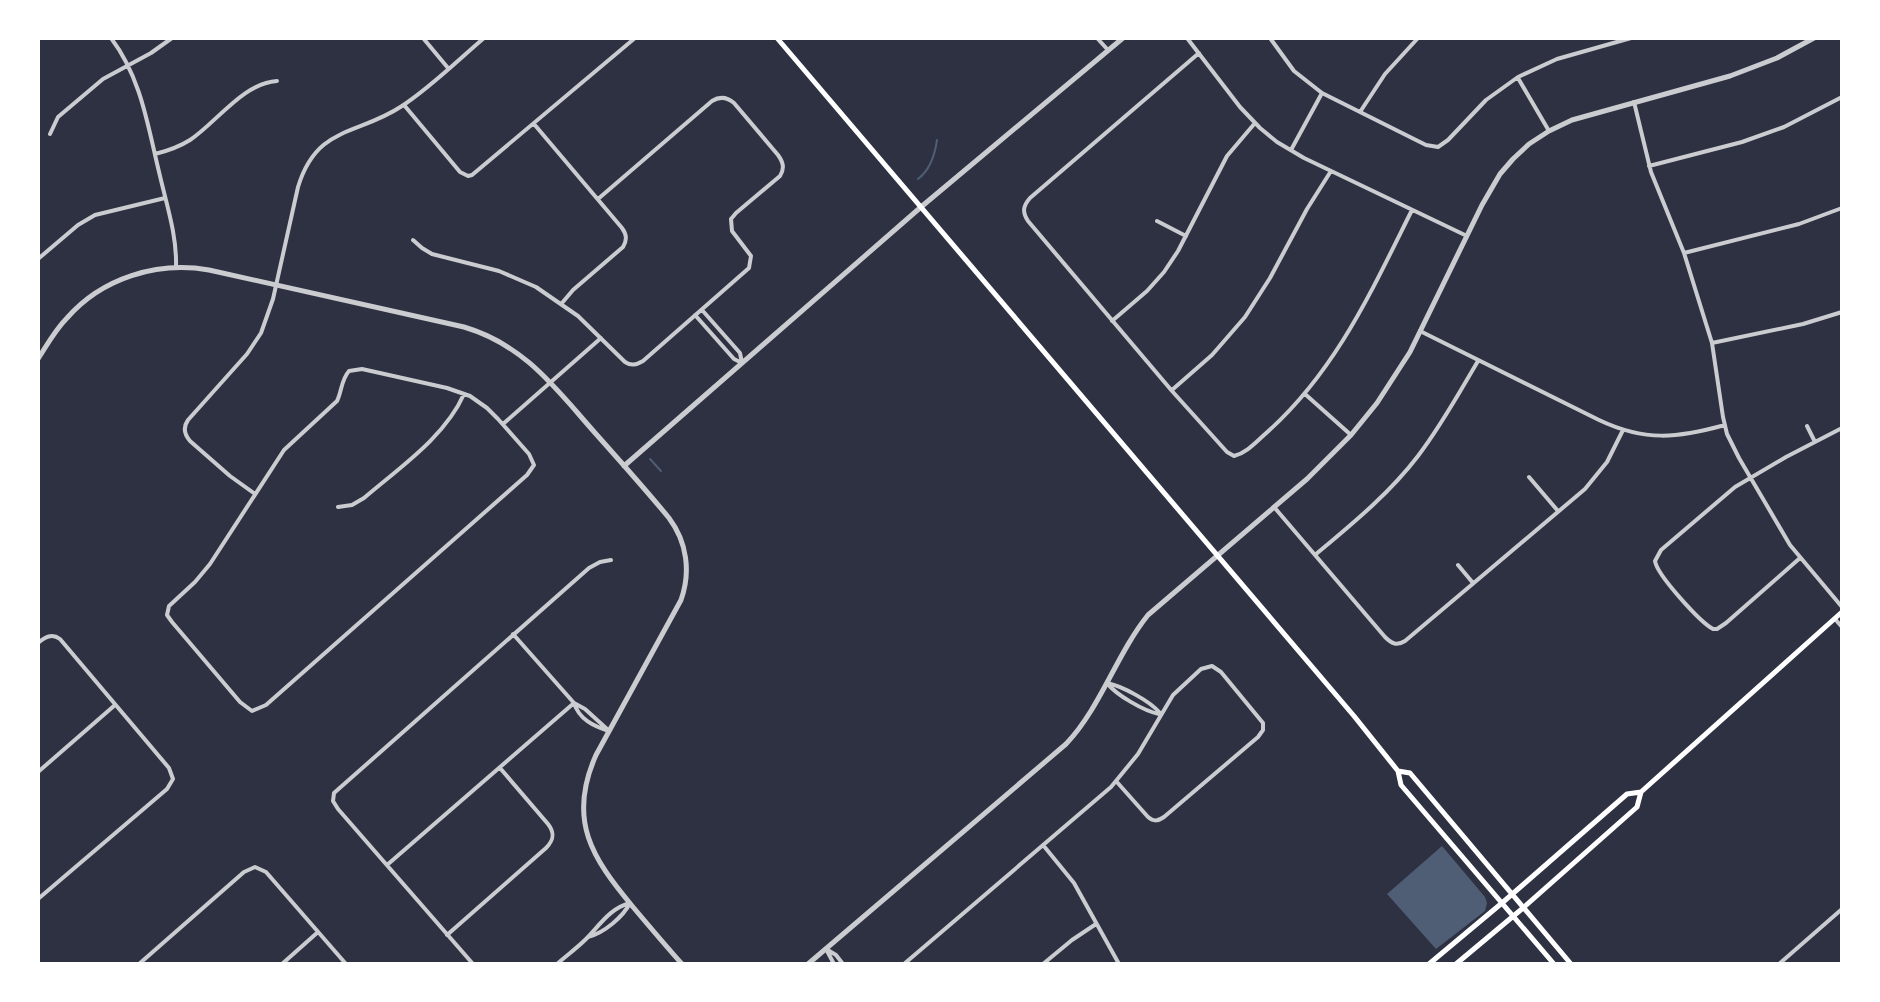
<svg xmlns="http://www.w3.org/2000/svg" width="1880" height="1002" viewBox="0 0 1880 1002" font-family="Lato,sans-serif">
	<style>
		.water { fill: #4f5d75 }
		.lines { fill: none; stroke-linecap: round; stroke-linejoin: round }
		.stream { stroke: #4f5d75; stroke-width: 2 }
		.minor { stroke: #caccd0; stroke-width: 4 }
		.tertiary { stroke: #caccd0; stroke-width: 5 }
		.secondary { stroke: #fff; stroke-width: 5 }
	</style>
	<rect width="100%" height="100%" fill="#2d3142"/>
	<path class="water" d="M1442 846 1485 897 1487 903 1485 911 1436 949 1387 894Z"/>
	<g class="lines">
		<path class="stream" d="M918 179C930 170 935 154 937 140
			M650 459 661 471"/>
		<path class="minor" d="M111 38C142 79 148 128 160 176 167 206 177 236 176 267
			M423 38 448 68
			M1097 38 1108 50
			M1187 38 1240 107 1260 128 1277 142 1304 158 1467 236
			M1270 38 1294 71 1322 93 1426 145 1438 147 1448 140 1486 100 1518 77 1557 59 1631 38
			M1199 53 1030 198C1023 206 1022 212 1028 221L1172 391 1227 452 1234 456C1246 453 1255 443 1264 435 1335 373 1371 292 1412 210
			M1518 78 1549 131
			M1634 102 1651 172 1684 253 1712 343 1723 417 1727 434 1739 458 1790 545 1842 607
			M404 105 460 172 468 176 472 175 635 38
			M1360 112 1385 74 1418 38
			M534 124 622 228C627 235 627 240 623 247L573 290 562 303
			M50 134 58 117 103 79 151 53 172 38
			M1291 150 1322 93
			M155 154C167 151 179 147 190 140 217 122 243 83 277 81
			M1649 166 1742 142 1784 127 1842 97
			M1157 221 1186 236
			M413 240 422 248 432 254 499 271 536 287 578 316 625 362C631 366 636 365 643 361L749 268 751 256 732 231 731 219 736 213 780 176C785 168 783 162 778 155L734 103C727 97 720 96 712 101L598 199
			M1684 253 1799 224 1842 208
			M38 259 78 225 95 215 165 198
			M702 310 740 353 742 363
			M695 315 734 359 742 363
			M1112 321 1147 291 1164 272 1178 251 1227 156 1255 123
			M1420 331 1599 420C1645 442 1678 438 1725 425
			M1712 343 1803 324 1842 312
			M362 369 447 388 470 396 487 408 498 419 529 454 534 465 527 475 266 705 252 711 240 702 172 622 167 615 169 606 195 582 210 564 284 450 337 401C342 391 341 380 349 371Z
			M1172 390 1212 355 1245 317 1270 278 1307 209 1331 171
			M1305 394 1351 435
			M503 424 601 338
			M1807 426 1815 442
			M1529 477 1558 511
			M255 494 230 476 190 441C184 434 183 427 188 420L247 354 261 333 273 299 298 187C317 125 357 136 402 106 431 87 457 61 484 38
			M338 507 352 505 364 498C399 468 445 437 464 394
			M1274 507 1385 637C1392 644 1397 646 1405 641L1585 489 1607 462 1623 430
			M1315 555C1352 524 1389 494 1418 456 1441 426 1459 393 1478 361
			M1800 558 1726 623 1717 629H1713C1700 622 1657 575 1655 561L1661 550 1735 487 1786 457 1842 428
			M1458 565 1473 583
			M1835 619 1842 627
			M513 634 574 703C579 719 593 726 609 731
			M38 643C45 637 52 633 60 639L169 768 173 779 167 789 38 899
			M1107 683C1116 695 1144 711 1159 714
			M1107 683C1122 686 1150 701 1160 713
			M574 703 585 709 607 729
			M38 772 115 705
			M1043 845 1074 883 1119 964
			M387 865 574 703
			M447 935 546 848C554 840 555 833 548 824L500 768
			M588 937C604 933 623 917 630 903
			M826 949 836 955 843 964
			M826 949 834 964
			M139 964 244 872 255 867 266 872 346 964
			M282 964 318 932
			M473 964 338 809 333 801 334 793 589 568 600 562 611 560
			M557 964C566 956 577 948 586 939 599 926 610 908 630 903
			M904 964 1111 787 1138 754 1173 695 1201 669 1212 666 1221 672 1263 723V730L1258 737 1164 817C1158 821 1154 822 1148 817L1116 781
			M1043 964 1072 940 1096 924
			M1779 964 1842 909"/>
		<path class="tertiary" d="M38 359C47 345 55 330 67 318 102 278 157 261 209 270L464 327C525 345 556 389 596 434 621 462 646 490 669 518 687 542 691 572 681 600L596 755C567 820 592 858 633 907 649 926 665 945 682 964
			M624 466 921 207 1123 38
			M808 964 1066 744C1101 707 1116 655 1148 615L1307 479 1351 435 1377 403 1410 352 1482 205 1500 174 1513 159 1529 144 1549 131 1572 120 1730 76 1777 58 1814 38"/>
		<path class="secondary" d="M777 38 1354 716 1398 771 1401 785 1554 964
			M1398 771 1410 773 1571 964
			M1429 964 1502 903 1627 794 1641 792 1842 612
			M1456 964 1523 908 1637 807 1641 792"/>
	</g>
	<rect width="1880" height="1002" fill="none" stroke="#ffffff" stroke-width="80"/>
</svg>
